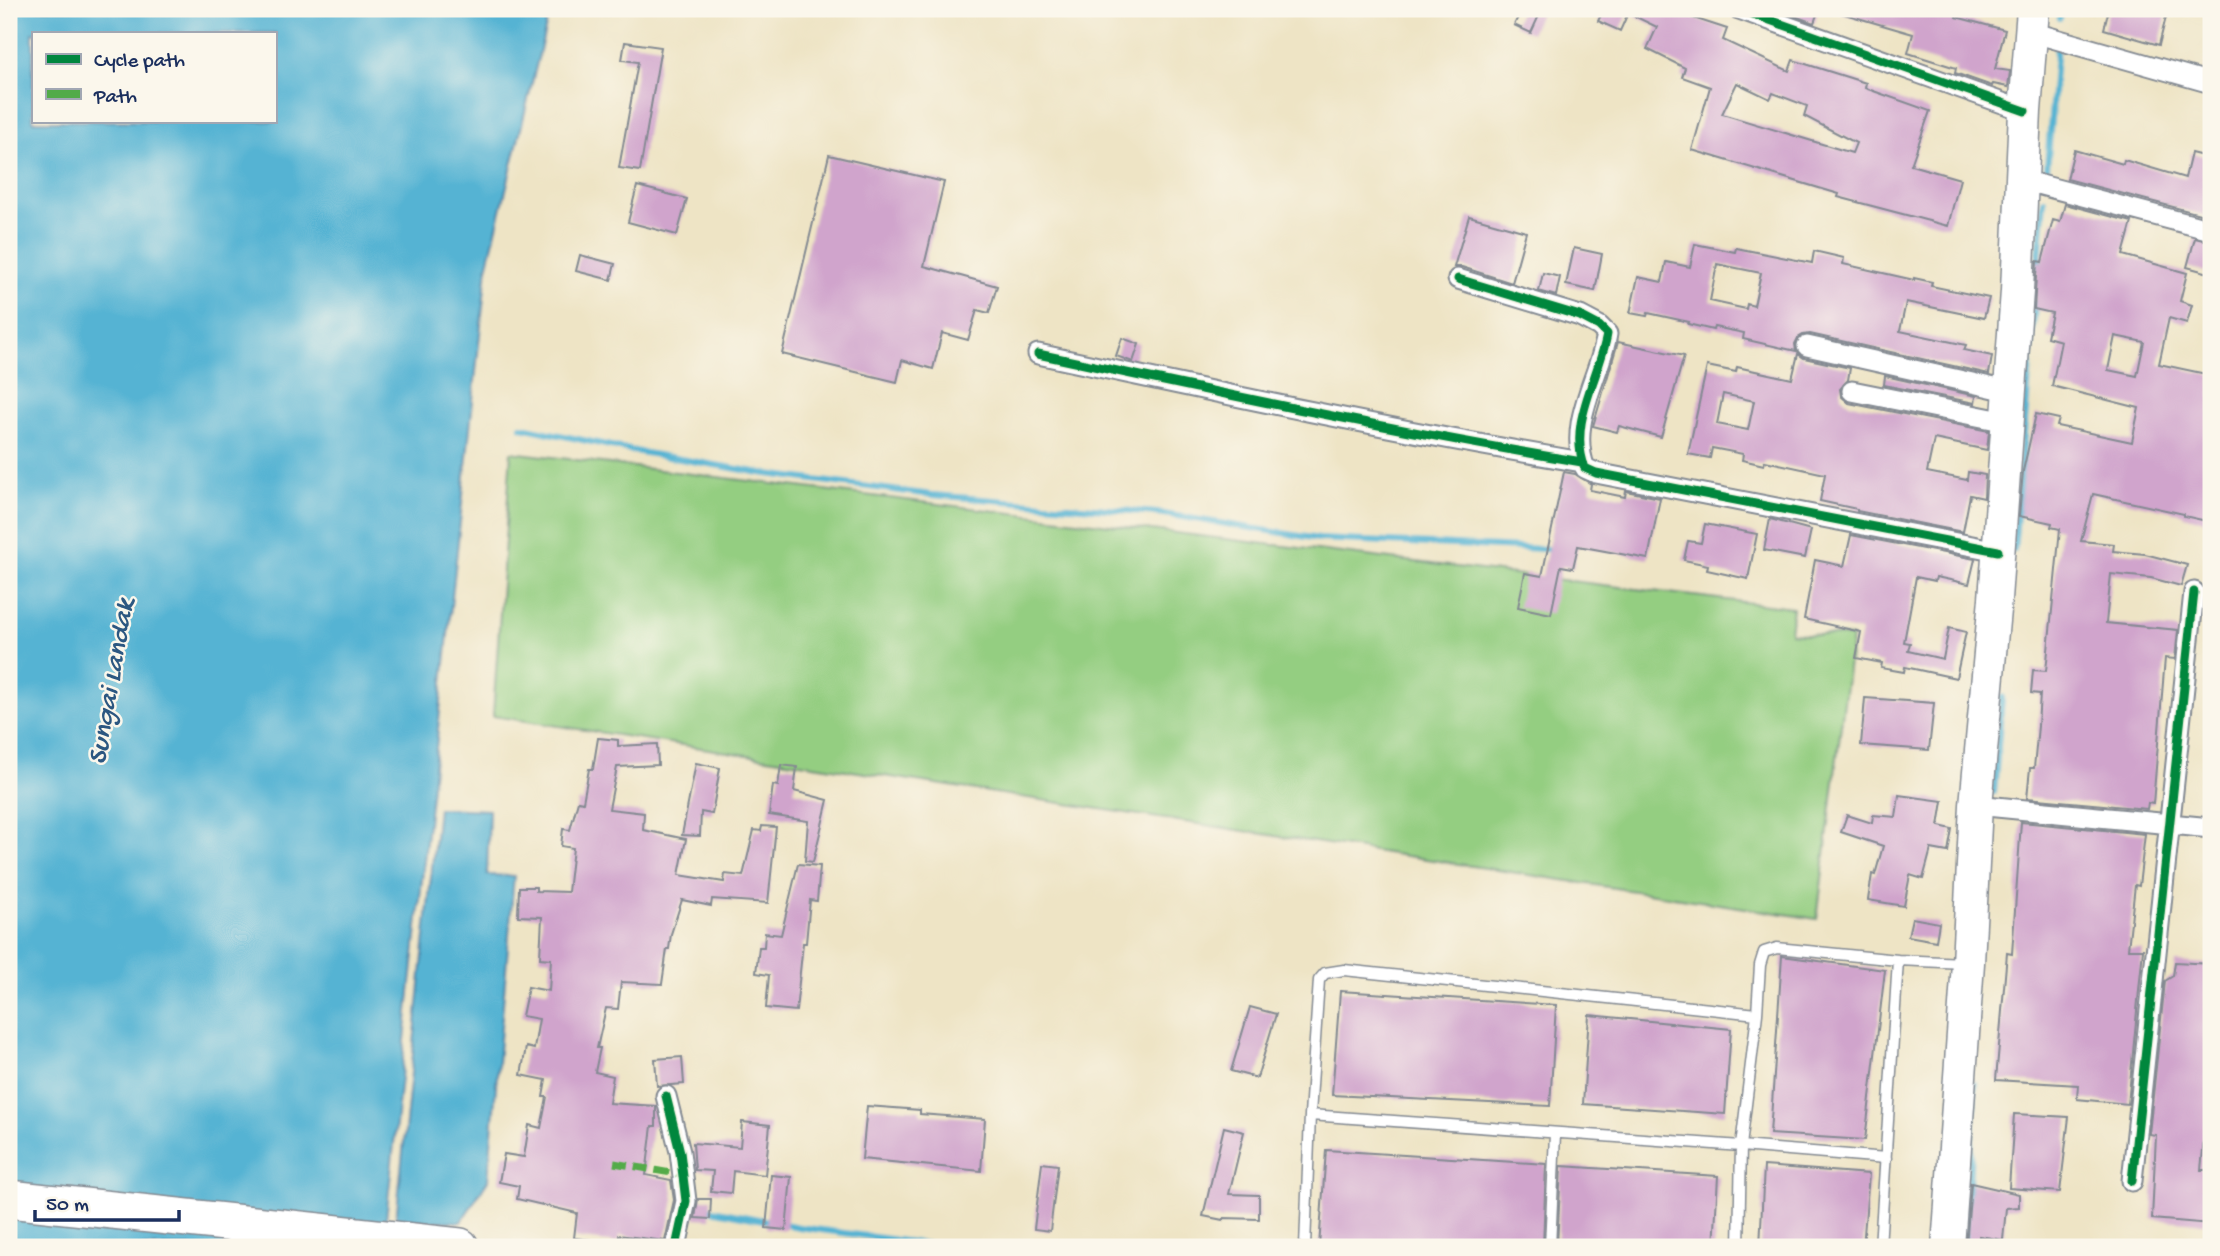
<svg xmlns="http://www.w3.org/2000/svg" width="2220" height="1256" viewBox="0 0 2220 1256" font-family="'Gochi Hand',sans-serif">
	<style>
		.green { fill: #94ce81; stroke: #587e70; stroke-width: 2 }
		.water { fill: #54b3d3; stroke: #387198; stroke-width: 2; fill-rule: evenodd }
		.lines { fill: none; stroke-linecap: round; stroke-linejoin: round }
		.stream { stroke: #54b3d3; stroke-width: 6 }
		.building { fill: #d0a4cc; fill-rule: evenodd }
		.lane-casing { stroke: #848a92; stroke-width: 13 }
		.street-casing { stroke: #848a92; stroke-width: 23 }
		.primary-casing { stroke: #848a92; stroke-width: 35 }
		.highway-casing { stroke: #848a92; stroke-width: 40 }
		.lane { stroke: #fff; stroke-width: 10 }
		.street { stroke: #fff; stroke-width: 19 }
		.primary { stroke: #fff; stroke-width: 32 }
		.highway { stroke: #fff; stroke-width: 37 }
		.quiet { stroke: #52ab49; stroke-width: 7; stroke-dasharray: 14 7; stroke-linecap: butt }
		.cycleway-casing { stroke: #fbf7ec; stroke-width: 13 }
		.cycleway { stroke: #00873e; stroke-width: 9 }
		.labels { text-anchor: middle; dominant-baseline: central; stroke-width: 5; stroke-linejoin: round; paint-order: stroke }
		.water-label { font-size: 28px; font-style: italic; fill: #2c5781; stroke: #fbf7ec }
	</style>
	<rect width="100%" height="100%" fill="#fbf7ec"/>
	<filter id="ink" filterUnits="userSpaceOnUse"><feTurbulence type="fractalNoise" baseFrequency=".0143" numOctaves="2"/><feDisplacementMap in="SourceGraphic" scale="14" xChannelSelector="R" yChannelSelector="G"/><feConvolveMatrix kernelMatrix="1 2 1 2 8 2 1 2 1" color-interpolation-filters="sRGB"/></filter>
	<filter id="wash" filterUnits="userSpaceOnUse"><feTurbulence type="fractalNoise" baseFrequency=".00686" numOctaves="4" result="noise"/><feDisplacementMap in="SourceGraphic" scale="28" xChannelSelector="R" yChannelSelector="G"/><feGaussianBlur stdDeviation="1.57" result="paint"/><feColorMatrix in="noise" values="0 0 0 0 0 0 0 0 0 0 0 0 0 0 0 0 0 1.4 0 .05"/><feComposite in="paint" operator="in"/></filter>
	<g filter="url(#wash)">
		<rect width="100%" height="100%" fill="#eee4c5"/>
		<path class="green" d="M511 452 1793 608 1790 633 1852 637 1817 919 493 716Z"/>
		<path class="water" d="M9 9H550L487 268 383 1247H9ZM33 33H275V121H33Z
			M438 808 489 810 487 875 514 876 488 1180 461 1222 396 1220Z"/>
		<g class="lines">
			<path class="stream" d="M2060 18 2061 9
				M2047 168 2057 43
				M2038 268 2044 200
				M522 427 634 451 767 474 932 495 1157 513 1319 539 1546 549
				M2014 550 2035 303
				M1994 792 2002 697
				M1990 839 1991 823
				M702 1208 799 1227 948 1247
				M1965 1247 1975 1084"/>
		</g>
		<g id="blocks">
			<path class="building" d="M1522 9H1542L1531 33 1514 25Z
				M1604 9H1687L1684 15 1727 29 1723 40 1789 71 1793 60 1866 83 1865 88 1930 111 1911 165 1960 179 1948 226 1838 197 1839 194 1692 150 1710 87 1682 77 1685 68 1647 49 1657 27 1628 13 1620 31 1598 21ZM1737 83 1770 99 1773 93 1807 106 1804 116 1856 143 1852 153 1722 114Z
				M1775 9H1819L1814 23Z
				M1841 9H1958L1956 17 2005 30 1995 69 2010 71 2008 87 1993 84 1992 86 1955 73 1956 68 1908 53 1913 34 1841 13Z
				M2109 9H2153L2167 13 2159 45 2104 29Z
				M625 42 661 47 640 171 619 168 638 62 622 60Z
				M2074 150 2123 164 2124 160 2185 178 2191 153 2211 158V217L2067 179Z
				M829 155 944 182 924 266 997 286 989 313 977 310 968 340 942 333 933 369 902 360 897 382 782 354Z
				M637 186 687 199 677 235 628 222Z
				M2065 204 2132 222 2123 255 2187 273 2180 301 2192 305 2187 323 2169 318 2159 364 2211 375V522L2184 516V514L2093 494 2081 541 2114 544 2113 551 2145 554 2187 565 2181 586 2151 578 2111 574 2106 623 2178 630 2175 659 2165 658 2153 804 2148 803 2147 809 2027 798 2030 768H2034L2038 726 2040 694 2031 693 2033 670 2046 671 2060 529 2051 527 2052 523 2019 516 2023 471 2036 414 2059 419 2057 426 2132 442 2139 408 2052 386 2061 341 2047 337 2052 313 2034 309 2037 261 2042 262 2053 220 2060 222ZM2115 336 2144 342 2137 376 2108 370Z
				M1469 216 1526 232 1512 283 1462 267H1454Z
				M2195 238 2211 242V264L2209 273 2187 267Z
				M1695 244 1735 252 1736 248 1812 263 1814 251 1844 258 1843 264 1914 280V278L1932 282 1931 286 1989 298 1984 318 1906 302 1900 331 1966 345 1964 350 1992 356 1989 374 1810 334 1803 335 1798 338 1795 344 1796 351 1743 339 1744 333 1714 327 1713 330 1688 324 1689 322 1648 313 1647 316 1630 313 1638 277 1662 282 1666 262 1690 267ZM1717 264 1761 273 1754 306 1747 304 1746 309 1710 301Z
				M1574 248 1602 254 1595 291 1566 285Z
				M580 255 615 264 611 280 576 271Z
				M1543 273 1560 277 1556 296 1539 291Z
				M1122 338 1139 344 1133 362 1116 356Z
				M1618 342 1684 356 1661 437 1619 426 1617 432 1593 426Z
				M1798 354 1804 358 1850 368 1848 380 1840 389 1841 396 1849 403 1989 431 1987 450 1934 439 1927 472 1967 480 1968 472 1985 475 1984 498 1970 495 1963 532 1857 511V509L1820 501 1825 474 1765 461 1764 465 1742 460 1743 454 1712 448 1710 458 1688 454 1707 366 1736 372 1737 367 1792 379ZM1723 394 1754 401 1748 430 1717 424Z
				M1885 376 1976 396 1975 403 1884 385Z
				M1564 472 1575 474 1591 484 1590 490 1625 497 1626 491 1660 498 1648 559 1578 546 1573 568 1561 566 1551 614 1518 607 1525 573 1542 576Z
				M1770 519 1811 530 1805 558 1764 550Z
				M1705 524 1757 534 1748 579 1707 570 1708 565 1684 560 1688 541 1701 543Z
				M1851 535 1975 559 1969 584 1936 577 1935 581 1916 577 1904 642 1910 643 1908 651 1943 659 1949 628 1966 632 1956 678 1905 667 1904 672 1881 668 1882 663 1856 658 1861 632 1804 619 1815 560 1844 566Z
				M1865 698 1934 703 1929 750 1861 745Z
				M598 738 618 740V746L657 744 658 765 617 767 609 809 644 813 643 830 686 839 679 875 724 882 725 874 743 876 754 830 761 831 762 826 776 827 768 903 712 899 711 906 682 900 671 934 669 949H667L662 984 621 982 618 1009 606 1008 597 1048H600L595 1072 613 1076 609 1103 656 1106V1126H652L646 1175 671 1180 674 1200 665 1241 619 1235 618 1243 574 1238 577 1213 517 1199 519 1186 499 1182 504 1154 524 1157 529 1125 541 1128 547 1097H543L546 1080 521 1075 526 1047 534 1049 539 1019 522 1016 528 987 549 991 551 959 540 958 542 917 518 916 519 887H536V891L568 892 573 848 561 846 563 829 570 830 578 801 583 802 589 769H593Z
				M696 763 720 768 712 814 701 812 700 836 682 835Z
				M781 765 797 767 794 791 828 800 813 862 805 861 808 821 769 815 773 785 778 786Z
				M1899 795 1943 801 1939 826 1952 829 1948 852 1931 849 1923 879 1910 875 1904 906 1868 900 1872 874 1875 875 1883 846 1841 832 1847 815 1872 823 1873 815 1896 817Z
				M2021 822 2145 834 2139 886 2135 885 2128 949H2143L2128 1104 2077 1099 2078 1085 1996 1080 2007 953 2012 954Z
				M798 864 820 866 817 901 810 900 806 943H803L796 1011 766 1008 769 975 756 973 759 947H764L765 933 781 935Z
				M1912 918 1939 923 1936 941 1908 936Z
				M1782 956 1885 970 1865 1140 1770 1134Z
				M2175 962 2211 964V1140L2204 1139 2201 1170H2211V1224L2152 1219 2156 1135 2149 1134 2165 981 2173 976Z
				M1340 991 1556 1005 1550 1106 1332 1095Z
				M1250 1007 1276 1014 1257 1078 1231 1071Z
				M1589 1015 1731 1029 1725 1114 1583 1104Z
				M682 1057 684 1084 657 1086 655 1059Z
				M867 1106 920 1110V1114L985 1119 981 1171 862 1159Z
				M2014 1114 2069 1117 2060 1192 2009 1188Z
				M742 1122 770 1125 765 1175 733 1171 731 1193 711 1191 713 1171 695 1170 693 1143 740 1147Z
				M1224 1127 1244 1132 1229 1194 1259 1195V1219L1224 1218 1223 1220 1203 1216Z
				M1326 1150 1546 1164 1543 1247H1319Z
				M1042 1163 1058 1165 1050 1231 1034 1229Z
				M1561 1166 1718 1176 1714 1247H1557Z
				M1764 1166 1869 1174 1863 1247H1760Z
				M771 1175 791 1177 786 1230 766 1228Z
				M1971 1183 2019 1194V1207L2006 1208 2003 1240 1979 1236 1978 1247H1966Z
				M698 1199H711L710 1219 695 1218Z"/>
		</g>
	</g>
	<g filter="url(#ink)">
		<use href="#blocks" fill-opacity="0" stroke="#848a92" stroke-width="2"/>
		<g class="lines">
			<g class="lane-casing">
				<path id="lane" d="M1310 1115 1319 980 1325 973 1344 970 1757 1014
					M1886 1158 1741 1146 1757 1014 1760 965 1764 952 1777 948 1898 960 1964 963
					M1305 1247 1310 1115 1741 1146 1739 1247
					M1550 1247 1555 1134
					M1880 1247 1898 960"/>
			</g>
			<g class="street-casing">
				<path id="street" d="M1739 9 2025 111
					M2031 32 2211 83
					M2022 180 2211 230
					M1458 279 1580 316 1599 326 1607 334C1600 377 1567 423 1585 468L1596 473 1998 551
					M1807 346 2008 391
					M1038 354C1219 393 1400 432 1582 462
					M1852 391 2007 422
					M1976 805 2211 828
					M666 1096 680 1152 686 1201 676 1247
					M2132 1181 2194 592"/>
			</g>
			<g class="primary-casing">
				<path id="primary" d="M1948 1247 1968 963 1976 805 1995 599 2017 291 2025 111 2033 9"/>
			</g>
			<g class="highway-casing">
				<path id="highway" d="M9 1199 460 1247"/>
			</g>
			<use href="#lane" class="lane"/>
			<use href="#street" class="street"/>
			<use href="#primary" class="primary"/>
			<use href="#highway" class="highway"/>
			<path class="quiet" d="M614 1163 683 1175"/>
			<g class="cycleway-casing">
				<path id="cycleway" d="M1739 9 2025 111
					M1458 279 1580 316 1599 326 1607 334C1600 377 1567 423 1585 468L1596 473 1998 551
					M1038 354C1219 393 1400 432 1582 462
					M666 1096 680 1152 686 1201 676 1247
					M2132 1181 2194 592"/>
			</g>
			<use href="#cycleway" class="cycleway"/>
		</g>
	</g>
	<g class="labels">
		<g class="water-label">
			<text transform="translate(113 682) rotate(-80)">Sungai Landak</text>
		</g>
	</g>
	<rect width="2220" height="1256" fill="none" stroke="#fbf7ec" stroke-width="35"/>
	<rect x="32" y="32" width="245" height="91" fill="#fbf7ec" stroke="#a1a7b3" stroke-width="2"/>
	<rect x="46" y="54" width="35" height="10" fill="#00873e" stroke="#a1a7b3" stroke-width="2"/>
	<text x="94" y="66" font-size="21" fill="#1b2f5e">Cycle path</text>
	<rect x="46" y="89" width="35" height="10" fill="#52ab49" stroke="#a1a7b3" stroke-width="2"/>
	<text x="94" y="102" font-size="21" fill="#1b2f5e">Path</text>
	<path d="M35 1210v10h144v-10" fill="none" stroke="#1b2f5e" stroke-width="3.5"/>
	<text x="46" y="1210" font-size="21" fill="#1b2f5e" stroke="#fbf7ec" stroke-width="5" paint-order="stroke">50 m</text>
</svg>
